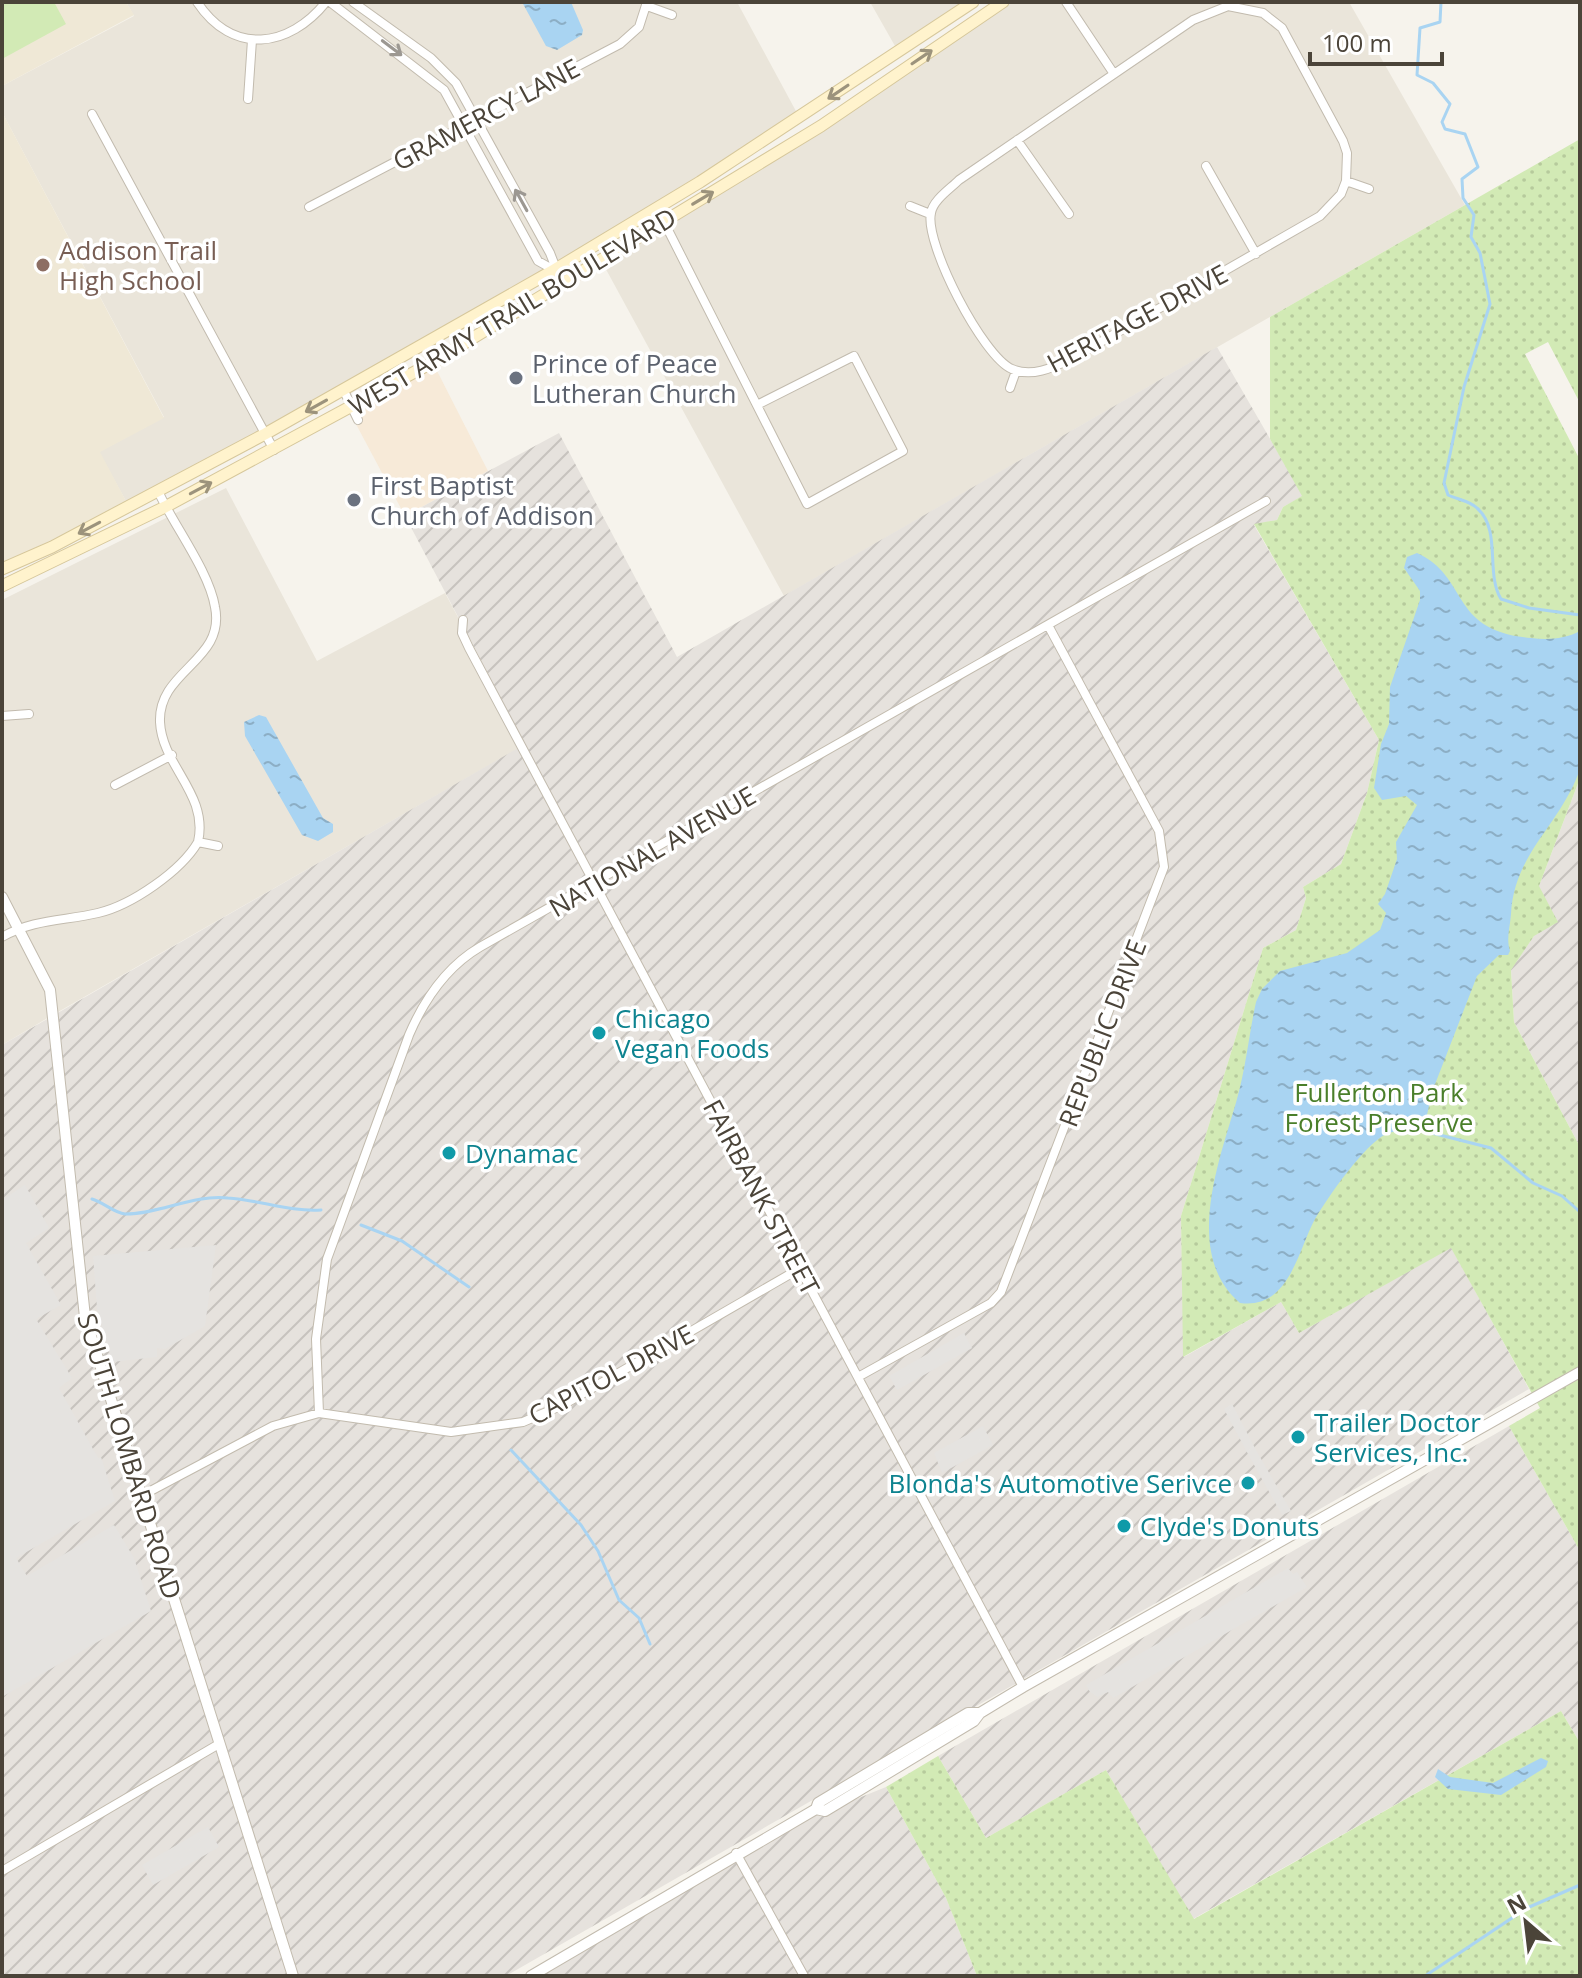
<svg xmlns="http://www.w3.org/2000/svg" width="1582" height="1978" viewBox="0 0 1582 1978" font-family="'Open Sans',sans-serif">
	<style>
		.residential { fill: #eae5da }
		.commercial { fill: #f7ead8 }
		.industrial { fill: url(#industrial-furrows) }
		.education { fill: #efe8d6 }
		.grass { fill: #d2eab5 }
		.park { fill: url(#park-dots) }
		.parking { fill: #e5e3e0 }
		.water { fill: url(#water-ripples) }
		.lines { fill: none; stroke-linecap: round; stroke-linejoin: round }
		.stream { stroke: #a9d4f2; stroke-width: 3 }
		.minor-casing { stroke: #c2bbae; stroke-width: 10 }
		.tertiary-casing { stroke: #c2bbae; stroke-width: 12 }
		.secondary-casing { stroke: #d6c79b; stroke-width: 13 }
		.minor { stroke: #fff; stroke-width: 8 }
		.tertiary { stroke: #fff; stroke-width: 10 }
		.secondary { stroke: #fff3cd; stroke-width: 11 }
		.oneway { stroke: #9c9892 }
		.oneway2 { stroke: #9c937c }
		.education-dot { fill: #8d6e63; stroke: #fff; stroke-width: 3 }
		.worship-dot { fill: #6b7280; stroke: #fff; stroke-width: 3 }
		.culture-dot { fill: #0f9aa8; stroke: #fff; stroke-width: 3 }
		.labels { text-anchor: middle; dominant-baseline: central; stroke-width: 7; stroke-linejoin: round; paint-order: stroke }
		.street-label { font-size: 26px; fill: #4b4439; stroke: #fff }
		.education-label { font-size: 26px; fill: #785e54; stroke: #fff; text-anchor: start }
		.worship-label { font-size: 26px; fill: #5b616d; stroke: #fff; text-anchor: start }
		.culture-label { font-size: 26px; fill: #0d838f; stroke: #fff; text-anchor: start }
		.park-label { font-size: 26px; fill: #4a7f2a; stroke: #fff }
	</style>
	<defs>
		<pattern id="industrial-furrows" width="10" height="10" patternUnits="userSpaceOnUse" patternTransform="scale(2)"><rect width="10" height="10" fill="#e6e2dd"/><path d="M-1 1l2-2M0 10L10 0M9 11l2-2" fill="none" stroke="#c7c3be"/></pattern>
		<pattern id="park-dots" width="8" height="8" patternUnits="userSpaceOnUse" patternTransform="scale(2)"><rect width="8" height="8" fill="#d2eab5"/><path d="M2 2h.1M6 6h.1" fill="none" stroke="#b6ca9c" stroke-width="1.8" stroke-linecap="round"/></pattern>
		<pattern id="water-ripples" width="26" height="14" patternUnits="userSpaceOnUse" patternTransform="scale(2)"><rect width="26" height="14" fill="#a9d4f2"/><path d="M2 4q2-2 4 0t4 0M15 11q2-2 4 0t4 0" fill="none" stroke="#8caec5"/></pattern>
	</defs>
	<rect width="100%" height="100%" fill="#f6f3ec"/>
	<path class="residential" d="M126 2H737L797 113 657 204 267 431 127 503 99 452 164 417 2 112V86L134 16Z
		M870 2H962L895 46Z
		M1009 2H1349L1465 205 784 596 602 262 808 140Z
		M226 488 317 661 445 593 526 744 58 1012 53 989 2 888V600Z
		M2 907 46 993 51 1016 2 1045Z"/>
	<path class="commercial" d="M434 365 488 471 405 516 349 411Z"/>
	<path class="industrial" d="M1217 347 1303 496 1283 507 1277 520 1254 525 1379 740 1367 793 1341 864 1303 887 1306 898 1296 930 1263 948 1181 1216 1184 1357 1281 1302 1299 1333 1451 1247 1529 1389 506 1976H2V1045L525 744 405 516 559 433 677 657Z
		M1580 778V1147L1514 1022 1511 969 1534 936 1539 886Z
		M1509 1426 1580 1551V1743L1561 1711 1193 1919 1106 1770 986 1838 938 1756Z
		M886 1787 946 1898 977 1976H540L814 1816Z"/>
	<path class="education" d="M2 2H126L134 15 2 86Z
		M2 112 164 418 100 452 127 503 2 564Z"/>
	<path class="grass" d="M2 2H54L66 24 2 59Z"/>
	<path class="park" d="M1580 139V403L1548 342 1525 354 1580 460V778L1539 886 1558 922 1534 936 1511 970 1514 1022 1580 1147V1551L1509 1426 1540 1408 1451 1248 1299 1333 1281 1302 1183 1357 1181 1216 1263 948 1296 930 1306 898 1303 887 1341 864 1367 793 1379 740 1254 524 1277 520 1283 507 1302 496 1270 439V317Z
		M1561 1711 1580 1743V1976H977L946 1898 886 1787 938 1756 986 1838 1106 1770 1194 1919Z"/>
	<path class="parking" d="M25 1185 49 1228 26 1243 61 1305 36 1319 72 1378 59 1388 98 1458 101 1457 115 1501 16 1558 27 1576 114 1525 134 1558 151 1611 2 1697V1200Z
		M216 1245 205 1326 165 1349 157 1348V1357L112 1362 97 1308 93 1256Z
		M964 1333 972 1348 897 1390 889 1376Z
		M1232 1404 1256 1450 1291 1511 1282 1515 1248 1454 1224 1409Z
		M983 1426 993 1445 942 1473 934 1453Z
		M1288 1568 1293 1574 1297 1572 1307 1587 1113 1698 1108 1692 1098 1697 1090 1692 1086 1685Z
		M208 1827 219 1847 153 1885 142 1865Z"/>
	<path class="water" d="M522 2H571L583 30 582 35 557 50 546 46Z
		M1417 553C1470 577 1448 631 1531 638 1548 640 1565 639 1580 631 1580 659 1582 752 1579 772 1559 826 1514 854 1511 914 1510 928 1506 938 1510 951L1508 955H1499L1477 976 1432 1092 1425 1124C1413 1138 1400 1127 1386 1134 1364 1145 1328 1197 1315 1219 1298 1250 1289 1310 1240 1303 1182 1254 1220 1159 1237 1099 1246 1067 1249 1034 1256 1002L1262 989 1280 971 1347 953 1380 930 1386 913 1378 904 1385 894 1397 859 1396 842 1417 805 1406 796 1382 800 1374 788 1381 744 1389 724 1390 687 1420 600V591L1404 568 1407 557Z
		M259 715 266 717 323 818 333 824V832L318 841 302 835 245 736 244 722Z
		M1541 1758 1548 1761 1546 1767 1501 1795 1448 1789 1435 1777 1438 1769 1450 1777 1493 1783Z"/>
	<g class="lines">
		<path class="stream" d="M1441 2 1440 22 1420 28 1417 75 1433 83 1450 104 1442 122 1445 129 1465 134 1478 167 1462 179 1463 198 1474 215 1471 237 1480 253 1490 304 1464 387 1444 483 1448 495C1456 499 1470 501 1477 508 1502 530 1485 573 1501 599L1529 608 1580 615
			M1420 1130 1491 1148 1533 1183 1562 1196 1580 1212
			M92 1199C103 1202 114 1213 125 1214 160 1214 193 1194 228 1198 260 1200 289 1212 321 1210
			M361 1225 402 1241 469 1287
			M511 1450 581 1525 598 1551 619 1600 639 1618 650 1644
			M1425 1976 1527 1908 1580 1885"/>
		<g class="minor-casing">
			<path id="minor" d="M197 2C233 56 289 48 326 2
				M330 2 444 90 538 261 554 270
				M353 2 431 58 456 83 550 253 562 284
				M1066 2 1114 74
				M647 6 672 15
				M1228 6 1263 13 1282 28 1343 141 1347 153 1346 181 1341 194 1320 216 1071 359C1054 367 1032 378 1012 369 983 357 924 243 931 213 933 200 950 189 959 180L1193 20Z
				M248 99 252 40
				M92 114 274 450
				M1017 140 1069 214
				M1206 166 1256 254
				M1346 181 1369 189
				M910 206 930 214
				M309 207 620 44 639 27 647 2
				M659 208 664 222 807 504 903 451 854 356 757 405
				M1010 388 1016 371
				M344 391 358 420
				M158 491C174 526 209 571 215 607 226 661 158 670 160 722 162 766 209 794 198 842L218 846
				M463 620 462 633 469 648 1023 1687
				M2 716 29 714
				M115 785 172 755
				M2 937C34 919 64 921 98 913 132 905 181 871 198 842
				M858 1377 991 1303 1001 1292 1164 867 1159 831 1049 627
				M319 1413 316 1339 327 1259 409 1035C424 1000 446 967 480 947L1266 501
				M141 1496 273 1426 319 1413 451 1432 523 1422 563 1405 799 1269
				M736 1853 804 1976
				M2 1871 219 1744"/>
		</g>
		<g class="tertiary-casing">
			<path id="tertiary" d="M2 897 50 990 85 1317 293 1976
				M816 1809 825 1811 974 1721 980 1713 1023 1687 1580 1372
				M531 1976 816 1809 818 1803 968 1713H980"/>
		</g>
		<g class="secondary-casing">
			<path id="secondary" d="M2 569 52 547 265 434 554 270 700 182 973 2
				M2 586 165 507 435 361 821 126 1003 2"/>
		</g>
		<use href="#minor" class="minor"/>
		<use href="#tertiary" class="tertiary"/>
		<use href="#secondary" class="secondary"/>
	</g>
	<defs><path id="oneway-shaft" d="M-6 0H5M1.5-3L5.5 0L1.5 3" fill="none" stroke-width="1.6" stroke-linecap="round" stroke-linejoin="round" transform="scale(2)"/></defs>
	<g class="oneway">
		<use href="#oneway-shaft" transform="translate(392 48) rotate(37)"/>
		<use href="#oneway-shaft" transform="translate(521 200) rotate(-119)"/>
	</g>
	<g class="oneway2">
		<use href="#oneway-shaft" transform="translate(922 57) rotate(-34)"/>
		<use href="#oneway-shaft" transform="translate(838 92) rotate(146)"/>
		<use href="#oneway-shaft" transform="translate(703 198) rotate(-31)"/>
		<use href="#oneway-shaft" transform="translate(316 406) rotate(151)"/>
		<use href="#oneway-shaft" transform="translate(201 488) rotate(-28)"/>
		<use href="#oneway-shaft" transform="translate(89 528) rotate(152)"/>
	</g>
	<circle class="education-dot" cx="43" cy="265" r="8"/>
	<g class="worship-dot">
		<circle cx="516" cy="378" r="8"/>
		<circle cx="354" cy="500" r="8"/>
	</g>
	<g class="culture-dot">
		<circle cx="599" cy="1033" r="8"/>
		<circle cx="449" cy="1153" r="8"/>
		<circle cx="1298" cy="1437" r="8"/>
		<circle cx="1248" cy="1483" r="8"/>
		<circle cx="1124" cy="1526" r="8"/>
	</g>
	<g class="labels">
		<g class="street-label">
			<text transform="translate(486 114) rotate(-28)">GRAMERCY LANE</text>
			<text transform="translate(512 311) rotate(-31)">WEST ARMY TRAIL BOULEVARD</text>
			<text transform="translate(1137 318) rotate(-28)">HERITAGE DRIVE</text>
			<text transform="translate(652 851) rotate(-30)">NATIONAL AVENUE</text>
			<text transform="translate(1102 1033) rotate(-69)">REPUBLIC DRIVE</text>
			<text transform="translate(762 1197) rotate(62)">FAIRBANK STREET</text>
			<text transform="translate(611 1374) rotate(-28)">CAPITOL DRIVE</text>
			<text transform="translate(130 1456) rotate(73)">SOUTH LOMBARD ROAD</text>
		</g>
		<g class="education-label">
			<text x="59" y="250">Addison Trail<tspan x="59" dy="30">High School</tspan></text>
		</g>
		<g class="worship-label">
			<text x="532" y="363">Prince of Peace<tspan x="532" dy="30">Lutheran Church</tspan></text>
			<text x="370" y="485">First Baptist<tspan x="370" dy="30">Church of Addison</tspan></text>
		</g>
		<g class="culture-label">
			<text x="615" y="1018">Chicago<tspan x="615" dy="30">Vegan Foods</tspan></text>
			<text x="465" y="1153">Dynamac</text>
			<text x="1314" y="1422">Trailer Doctor<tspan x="1314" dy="30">Services, Inc.</tspan></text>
			<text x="1232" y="1483" text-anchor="end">Blonda's Automotive Serivce</text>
			<text x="1140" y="1526">Clyde's Donuts</text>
		</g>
		<g class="park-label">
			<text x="1379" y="1092">Fullerton Park<tspan x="1379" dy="30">Forest Preserve</tspan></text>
		</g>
	</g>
	<rect width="1582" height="1978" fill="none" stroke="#4b4439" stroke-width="8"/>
	<g transform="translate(1526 1922) rotate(332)" stroke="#ffffff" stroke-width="6" paint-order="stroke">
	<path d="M0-6L14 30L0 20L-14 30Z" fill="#4b4439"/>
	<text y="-12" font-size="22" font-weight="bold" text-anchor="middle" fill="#4b4439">N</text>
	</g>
	<path d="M1310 52v12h132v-12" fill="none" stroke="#4b4439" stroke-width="4"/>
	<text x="1322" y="52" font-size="24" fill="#4b4439" stroke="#ffffff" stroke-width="6" paint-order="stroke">100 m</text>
</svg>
